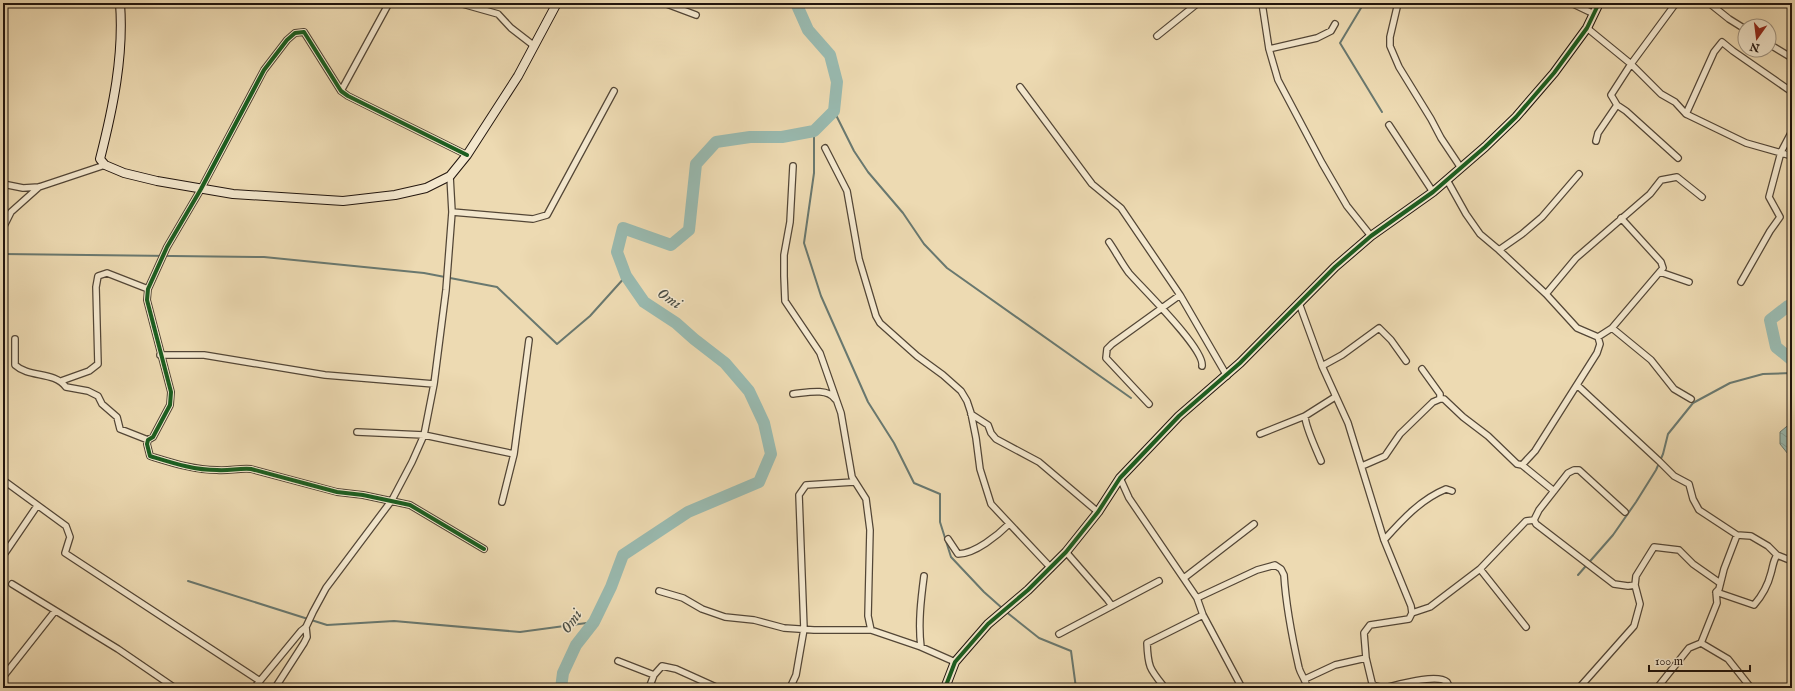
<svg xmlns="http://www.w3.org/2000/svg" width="1795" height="691" viewBox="0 0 1795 691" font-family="'IM FELL English',serif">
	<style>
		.water { fill: url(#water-waves); stroke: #69786f }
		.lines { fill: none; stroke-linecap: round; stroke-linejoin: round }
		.stream { stroke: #69786f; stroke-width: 2 }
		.river { stroke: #99bab0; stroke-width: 12 }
		.street-casing { stroke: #534636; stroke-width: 8 }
		.secondary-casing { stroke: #20140d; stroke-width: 10 }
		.street { stroke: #f3e7cd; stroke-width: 5.5 }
		.secondary { stroke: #f3e7cd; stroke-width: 8 }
		.cycleway-casing { stroke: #f3e7cd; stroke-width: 6 }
		.cycleway { stroke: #1b5e20; stroke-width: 4 }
		.labels { text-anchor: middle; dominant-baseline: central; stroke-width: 3; stroke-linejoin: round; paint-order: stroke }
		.water-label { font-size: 16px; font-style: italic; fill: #4a4e46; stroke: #f3e7cd }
	</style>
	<defs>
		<pattern id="water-waves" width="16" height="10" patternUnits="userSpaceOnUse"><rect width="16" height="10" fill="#99bab0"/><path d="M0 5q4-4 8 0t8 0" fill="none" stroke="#849f96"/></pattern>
	</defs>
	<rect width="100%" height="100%" fill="#eddab2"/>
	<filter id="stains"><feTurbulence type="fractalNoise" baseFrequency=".005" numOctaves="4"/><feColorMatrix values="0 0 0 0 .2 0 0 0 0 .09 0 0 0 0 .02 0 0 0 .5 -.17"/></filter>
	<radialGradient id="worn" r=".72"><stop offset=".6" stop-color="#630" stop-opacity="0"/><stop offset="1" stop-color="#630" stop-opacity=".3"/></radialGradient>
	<path class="water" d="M1792 422V459L1780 444V432Z"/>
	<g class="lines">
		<path class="stream" d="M1364 3 1340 43 1382 112
			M834 111 854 151 868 172 903 213 924 244 947 268 1131 398
			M814 131V173L804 243 821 296 868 402 894 443 914 483 940 494V522L951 557 984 592 1002 608
			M3 254 264 257 424 273 497 287 557 344 590 316 626 276
			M1578 575 1613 535 1636 502 1656 470 1663 454 1668 434 1693 403 1730 383 1763 374 1792 373
			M188 581 327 625 394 621 520 632 594 622
			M1005 611 1039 638 1071 651 1076 688"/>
		<path class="river" d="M1792 305 1788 306 1770 320 1776 347 1792 360
			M561 688 563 673 576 645 594 622 611 587 623 555 688 512 759 482 771 454 764 423 749 391 725 363 694 339 676 323 644 302 626 276 617 252 623 228 671 245 689 230 696 164 716 142 750 137H782L814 131 834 111 837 82 830 55 808 30 796 3"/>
		<g class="street-casing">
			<path id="street" d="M459 3 498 14 511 28 533 45
				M664 3 696 15
				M1262 3 1269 49 1278 80 1322 163 1347 206 1371 236
				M1398 3 1390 37V46L1399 67 1431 119 1441 138 1461 168
				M1571 3 1594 14
				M1676 3 1631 64 1611 95 1617 105 1626 111 1678 158
				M1709 3 1729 19 1745 29
				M1587 28 1631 64 1661 94 1675 102 1686 114 1746 143 1792 156
				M1157 36 1198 3
				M1769 44 1792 58
				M1269 49 1317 38 1331 31 1335 24
				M1020 87 1092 184 1121 208 1180 295 1227 376
				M341 91 389 3
				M1686 114 1714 52 1722 42 1733 51 1792 92
				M1389 125 1433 192
				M1596 141 1598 133 1617 105
				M825 148 847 191 859 259 876 316 880 323 917 356 943 375 961 391 967 401 971 413 976 438 980 469 991 504 1051 568
				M467 155 348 96 341 91 304 32 295 33 287 40 264 70 201 189 167 247 148 289 147 300 171 392 170 405 153 437 148 440 147 444 150 456C173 463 194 470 217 470 229 471 239 468 251 469L337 492 363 495 410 505 484 549
				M793 166 790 222 784 255V276L785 301 820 353 841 413 852 477 866 499 870 530 868 616 871 630
				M1447 180 1466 214 1480 234 1499 250 1546 294 1577 328 1598 337 1612 328 1651 360 1674 389 1691 399
				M3 184 23 188 39 187 105 165
				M452 212 533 219 547 215 614 91
				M3 228 11 212 39 187
				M1109 242C1116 252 1122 264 1129 273 1142 288 1205 349 1202 366
				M1499 250 1522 234 1542 217 1579 174
				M1660 272 1689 282
				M1741 282 1770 231 1780 217 1769 197 1781 152 1792 131
				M1546 294 1576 258 1650 194 1661 180 1677 177 1702 197
				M1299 303 1322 366 1348 423 1384 540 1411 606 1412 613 1409 619 1370 625 1364 633 1366 658 1372 683 1375 686 1384 688
				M1612 328 1663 268 1661 262 1621 218
				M15 339V365C29 378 54 371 66 387L88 391 98 396 102 404 117 417 120 429 148 440
				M160 355H204L325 375 434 384
				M1322 366 1342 355 1379 328 1391 340 1406 361
				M1422 369 1440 394V399
				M61 381 89 371 98 364 96 287 98 276 107 273 148 289
				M1577 385 1659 461 1674 476 1689 484 1693 499 1699 510 1737 535 1751 536 1768 546 1777 555C1773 561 1773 566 1771 573 1768 585 1761 597 1754 605L1716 592
				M793 394C805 393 827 387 835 399
				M1149 404 1106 358 1107 349 1112 344 1180 295
				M971 414 988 425 991 433 996 439 1039 462 1098 512
				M1305 416C1305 426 1316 449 1321 461
				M357 432 424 435 514 454
				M1260 434 1305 416 1335 397
				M1522 465 1535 451 1597 353 1600 344 1598 337
				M1362 466 1385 456 1400 434 1433 402 1440 399H1444L1463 417 1488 436 1517 464 1522 465 1554 491
				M1120 478 1129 498 1197 598 1203 615 1242 688
				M3 480 66 526 70 537 65 553 260 681
				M502 502 514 454 529 340
				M1534 520 1539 510 1568 473 1574 470H1579L1625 512
				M1534 520 1536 524 1614 584 1628 586 1635 585
				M948 539 958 554C975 554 998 535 1009 524
				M1384 540C1402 520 1421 499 1446 489L1452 491
				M1066 552 1107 599 1112 606
				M1777 555 1792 561
				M3 556 37 506
				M1480 569 1526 627
				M1184 578 1254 524
				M12 584 118 649 175 688
				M659 591 683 598 702 609 725 617 754 620 784 628 814 630H871L921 647 955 662
				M1197 598 1257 570 1275 565 1281 569 1284 575C1286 607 1292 637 1299 668 1301 675 1306 680 1307 688
				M1412 613 1430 607 1480 569 1526 521 1534 520
				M1059 634 1159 581
				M1701 643 1717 603 1716 592 1719 589 1724 569 1737 535
				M921 647C918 624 921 599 924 576
				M618 661 654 675
				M3 677 55 611
				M1305 679 1335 665 1366 658
				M254 688 301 631 306 627 313 612 326 588 392 500 412 462 424 435 434 384 446 290 452 212 450 176
				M275 688 304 643 307 637 306 627
				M649 688 654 675 662 666 676 669 718 688
				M790 688 796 675 804 629 799 495 806 485 854 482
				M1165 688C1150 669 1148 668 1147 643L1203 615
				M1384 688C1397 685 1437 673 1447 682 1448 684 1449 686 1450 688
				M1579 688 1634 626 1640 604 1635 585 1636 576 1654 547 1679 550 1693 564 1720 583
				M1657 688 1689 648 1701 643 1728 659 1751 688"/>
		</g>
		<g class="secondary-casing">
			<path id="secondary" d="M120 3C124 56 113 108 100 159L105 165 124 173 157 181 233 194 343 201 395 195 426 188 450 176 467 155 518 76 557 3
				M945 688 955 662 988 624 1028 590 1066 552 1098 512 1120 478 1179 416 1240 363 1335 267 1371 236 1433 192 1485 147 1516 117 1554 73 1587 28 1599 3"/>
		</g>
		<use href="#street" class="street"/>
		<use href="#secondary" class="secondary"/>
		<g class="cycleway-casing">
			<path id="cycleway" d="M467 155 348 96 341 91 304 32 295 33 287 40 264 70 201 189 167 247 148 289 147 300 171 392 170 405 153 437 148 440 147 444 150 456C173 463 194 470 217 470 229 471 239 468 251 469L337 492 363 495 410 505 484 549
				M945 688 955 662 988 624 1028 590 1066 552 1098 512 1120 478 1179 416 1240 363 1335 267 1371 236 1433 192 1485 147 1516 117 1554 73 1587 28 1599 3"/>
		</g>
		<use href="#cycleway" class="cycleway"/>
	</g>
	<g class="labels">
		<g class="water-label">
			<text transform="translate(669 299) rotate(33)">Omi</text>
			<text transform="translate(572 622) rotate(-56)">Omi</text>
		</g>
	</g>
	<rect width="1795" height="691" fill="none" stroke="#eddab2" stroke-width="16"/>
	<rect x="4" y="4" width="1787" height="683" fill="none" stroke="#20140d" stroke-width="2"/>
	<rect x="8" y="8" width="1779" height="675" fill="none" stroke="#20140d"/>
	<g transform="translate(1757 38) rotate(194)"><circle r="19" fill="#f3e7cd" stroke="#9f9380"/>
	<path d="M0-3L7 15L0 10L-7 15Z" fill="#8f2418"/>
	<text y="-6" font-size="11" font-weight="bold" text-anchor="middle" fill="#20140d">N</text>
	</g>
	<path d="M1649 665v6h101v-6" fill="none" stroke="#20140d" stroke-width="2"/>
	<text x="1655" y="665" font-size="12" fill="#20140d" stroke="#f3e7cd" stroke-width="3" paint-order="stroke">100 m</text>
	<rect width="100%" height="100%" filter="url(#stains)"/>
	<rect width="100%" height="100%" fill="url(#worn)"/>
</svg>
